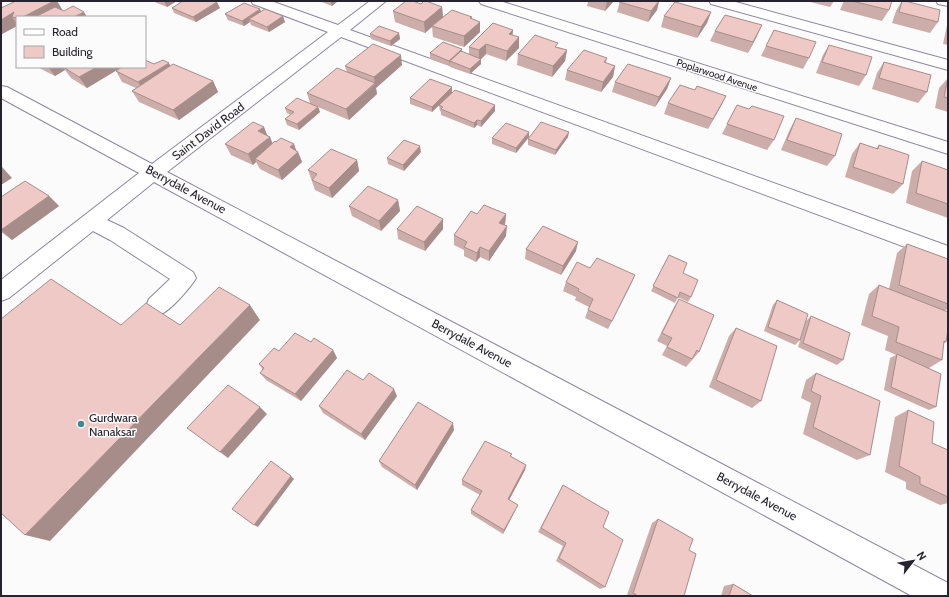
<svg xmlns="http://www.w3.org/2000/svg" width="949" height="597" viewBox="0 0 949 597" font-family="Cabin,sans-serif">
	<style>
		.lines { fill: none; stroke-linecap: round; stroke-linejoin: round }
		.minor-casing { stroke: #8f86a2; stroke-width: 2 }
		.minor { fill: #fff; fill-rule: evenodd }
		.wall { fill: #cdada9 }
		.shaded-wall { fill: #a78d8a }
		.building { fill: #eec9c5; stroke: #a78d8a }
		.poi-dot { fill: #408790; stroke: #fbfbfb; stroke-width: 1.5 }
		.labels { text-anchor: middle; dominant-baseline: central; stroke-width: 3; stroke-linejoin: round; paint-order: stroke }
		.far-street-label { font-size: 10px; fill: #27232e; stroke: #fbfbfb }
		.street-label { font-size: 12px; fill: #27232e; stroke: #fbfbfb }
		.poi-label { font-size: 12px; fill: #27232e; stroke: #fbfbfb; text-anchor: start }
	</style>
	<rect width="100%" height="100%" fill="#fbfbfb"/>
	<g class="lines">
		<g class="minor-casing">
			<path id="minor" d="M251 1H271L338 25 370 1H386L350 30 948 246V263L341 37 167 172 948 583V596H912L154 182 107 220 124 228 193 272 196 278C191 287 168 314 158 315 155 315 152 314 149 313L146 306 149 299 170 279 110 240 93 231 9 298 1 301V280L139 173 1 98V86L7 87 152 164 328 32 253 4Z
				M479 1H500L948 142V154L481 4Z
				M709 1H732L948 60V70L711 4Z
				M936 1H948V6L938 4Z"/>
		</g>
		<use href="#minor" class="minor"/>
	</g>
	<path class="wall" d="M16 1H57L63 11H64L84 12 17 17V26L2 34H1V8Z
		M152 1H177L167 7Z
		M319 1H338L332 6Z
		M585 1H614L605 11 587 6 588 2Z
		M620 1H659L657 10 648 22 617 12Z
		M806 1H834L830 7Z
		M844 1H892L889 10 882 21 840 10Z
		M902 1 938 22 930 33 892 23 896 11Z
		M442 7 443 17H472V19L480 32 464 47 433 37 432 27 425 33 395 22 393 11Z
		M172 8H220L196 22 174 13Z
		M260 9 261 12 285 22 269 32 251 25 250 22 244 26 228 20 225 14Z
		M711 12 707 23 697 38 661 27 664 16Z
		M948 23V45L943 44 947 25Z
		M513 30 512 35 519 48 506 61 486 54 481 59V64L470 74 450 67V66L430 59V53L462 49V52L469 54V47Z
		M774 30 809 58 803 69 761 56Z
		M715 31 757 36 748 53 710 41Z
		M399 33 400 39 391 46 371 39 370 34Z
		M829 45 866 75 859 86 816 73 823 55Z
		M558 47 567 50 565 61 552 77 517 65 518 54Z
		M607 58 606 63 615 66 613 77 601 92 565 80 567 70Z
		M884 62 927 92 918 103 872 89 877 73Z
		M154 64 170 66 213 81 218 92 179 120 139 102 132 91 136 88 122 82 116 71Z
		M402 65 376 88 377 94 349 120 318 107 320 112 299 130 287 125 285 119 291 115 287 113 285 108 310 103 307 93 347 72 345 66Z
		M37 67H122L87 88 71 78 65 70 55 76Z
		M671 78 667 89 655 107 612 92 615 82Z
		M948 78V112L935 108 939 88Z
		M452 87V93L432 112 410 104V98Z
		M695 90 726 96 708 129 664 114 668 103Z
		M439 105H495V111L481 127 477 125 474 128 441 115V112L440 111Z
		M737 105 774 140 767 150 722 134Z
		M796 118 835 156 827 166 781 150 790 129Z
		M268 136 270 137 272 143 276 142 294 144 296 151 298 152 302 162 282 180 260 169 256 162 253 165 231 155 225 144Z
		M529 137 516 153 492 144V138Z
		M568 137 555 155 528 145V139Z
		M860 143 876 149 879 145 903 184 893 194 845 177 852 154Z
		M421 152 404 171 388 164 387 158Z
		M357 160 359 171 332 198 315 190 308 170Z
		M922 161 948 170V218L906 203 912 171Z
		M49 196 59 206 12 240 1 232V197Z
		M398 200 400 211 381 231 352 216 349 206Z
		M477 214H506L505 224 504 225 506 236 489 261 480 257 476 262 464 256V250L454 245V235Z
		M397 229H443L425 251 398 239Z
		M907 244 948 259V308L945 311 946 342 943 344 942 360 929 368 936 407 929 410 884 390 890 358 896 355 885 350 888 336 861 325 869 294 879 285 889 289 897 253Z
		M526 249 576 251 561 275 525 259Z
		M669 255 683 273 691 297 688 302 678 297 675 303 651 291Z
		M590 268 631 284 608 329 585 318 589 307 575 300 576 297 563 291 566 282Z
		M679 299 699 352 686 367 662 355 667 346 657 341 674 307Z
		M777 300 800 340 795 345 764 331 773 305Z
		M811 316 843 360 837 365 798 347 806 321Z
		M736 328 761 401 752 408 709 387 729 336Z
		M311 342 333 350 337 358 301 401 266 380 260 373 263 370 259 364 279 351Z
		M816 373 870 455 857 460 803 434 811 403 801 398 806 380Z
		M363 380 397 396 365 440 323 413 319 406Z
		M908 410 932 443 948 450V503L940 505 906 489V482L885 472 895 417Z
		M454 430 417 490 382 467 379 461Z
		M511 457 526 465 525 470 509 500 516 509 503 534 471 514V510L480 495 462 485V480Z
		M563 485 605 587 600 589 556 561 563 546 538 532Z
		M658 519 689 550 684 596H629L627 595 652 523Z
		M733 584 753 596H721L724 586Z"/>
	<path class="shaded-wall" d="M54 1H57L63 11 51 17H23Z
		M164 1H177L167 7Z
		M330 1H338L332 6Z
		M607 1H614L605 11Z
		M659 1 657 10 648 22 651 11Z
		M217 2 220 8 196 22 193 17Z
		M442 7 443 17 425 33 424 22Z
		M260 9 262 14 249 19 250 22 244 26 242 21Z
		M14 12 12 17 17 24V26L2 34 1 33V20Z
		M84 12 87 17H74Z
		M711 12 707 23 697 38 701 27Z
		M283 16 285 22 269 32 267 27Z
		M480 22V32L464 47V36Z
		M762 25 757 36 748 53 753 42Z
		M513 30 512 41 509 34Z
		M399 33 400 39 391 46 390 41Z
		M519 37V48L506 61 507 51Z
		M486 44V54L481 59V64L470 74V69L479 61V50Z
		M462 49V54L450 61V66L449 61Z
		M567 50 565 61 552 77 553 66Z
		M401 55 402 65 376 88 377 94 349 120 346 109 375 84 374 77Z
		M169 63 174 73 145 93 138 82Z
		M615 66 613 77 601 92 603 82Z
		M48 67H70H63L65 70 55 76Z
		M97 67H122L87 88 79 77Z
		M671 78 667 89 655 107 659 97Z
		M213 81 218 92 179 120 173 110Z
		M452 87V93L432 112V107Z
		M726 96 721 106 708 129 713 119Z
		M495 105V111L481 127V121Z
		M318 107 320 112 299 130 297 124Z
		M477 120V125L474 128V123Z
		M264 127 268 137 258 131Z
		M529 132V137L516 153V148Z
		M569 132 568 137 555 155 556 150Z
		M270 137 274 147 255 159 256 162 253 165 248 154Z
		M294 144 297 153 298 152 302 162 282 180 278 170 290 147Z
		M420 146 421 152 404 171 403 165Z
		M357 160 359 171 332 198 329 188Z
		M2 167 12 178 1 185V168Z
		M49 196 59 206 12 240 1 230Z
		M398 200 400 211 381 231 379 221Z
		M506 214 505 224 499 233V223Z
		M443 219V229L425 251 424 242Z
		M507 226 506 236 489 261V251Z
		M578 242 576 251 561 275 563 266Z
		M480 247V257L476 262 477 253Z
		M635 275 631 284 608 329Z
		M250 305 260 320 50 541 25 535Z
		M333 350 337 358 301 401 295 394Z
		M394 389 397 396 365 440 361 434Z
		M260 407 267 414 228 458 220 452Z
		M453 423 454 430 417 490 415 485Z
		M526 465 525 470 507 504 508 499Z
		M291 476 294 479 258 527 254 525Z
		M518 505 516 509 503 534 504 530Z"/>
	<path class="building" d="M16 1H54L23 17H17V18L12 17 14 12 1 20V8Z
		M183 1H214L217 2 193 17 172 8Z
		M406 1H413L421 4 424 1H426L442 7 424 22 393 11Z
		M620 1H659L651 11 619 2Z
		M852 1H892L889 10Z
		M902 1H905L940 10 938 22 899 12Z
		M675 2 711 12 701 27 664 16Z
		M244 3 260 9 242 21 225 14Z
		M73 6 84 12 74 17H35L55 7 64 11Z
		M265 9 283 16 267 27 249 19Z
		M452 10 472 17 470 18 480 22 464 36 432 26Z
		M725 15 762 25 753 42 715 31Z
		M493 23 513 30 509 34 519 37 507 51 486 44 479 50 469 47Z
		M379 26 399 33 390 41 370 34Z
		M774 30 816 42 809 58 766 46Z
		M535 35 558 43 555 47 567 50 553 66 518 54Z
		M443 42 462 49 449 61 430 53Z
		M373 44 401 55 374 77 345 66Z
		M829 45 872 57 866 75 822 62Z
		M584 50 607 58 604 62 615 66 603 82 567 70Z
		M461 51 481 59 470 69 450 61Z
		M145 60 154 64 163 60 169 63 138 82 116 71 122 67H145Z
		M884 62 931 75 927 92 879 78Z
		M173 64 213 81 173 110 132 91Z
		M628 64 671 78 659 97 615 82Z
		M63 67H97L79 77Z
		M337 68 375 83 346 109 307 93Z
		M948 78V98L944 97Z
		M430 79 452 87 432 107 410 98Z
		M680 85 695 90 697 86 726 96 713 119 668 103Z
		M455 90 495 105 481 121 477 120 474 123 441 109 443 107 439 105Z
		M297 98 318 107 297 124 285 119 294 112 285 108Z
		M737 105 749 109 752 106 784 116 774 140 727 124Z
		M796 118 842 134 835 156 787 140Z
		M253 122 264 127 258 131 270 137 248 154 225 144Z
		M541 122 569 132 556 150 528 139Z
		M506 123 529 132 516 148 492 138Z
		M281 138 294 144 290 147 298 152 278 170 255 159 275 141 276 142Z
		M404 140 420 146 403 165 387 158Z
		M860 143 878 149 879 145 909 155 903 184 853 167Z
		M331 149 357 160 329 188 312 180 317 174 308 170Z
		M922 161 948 170V204L916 193Z
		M25 181 49 196 1 230V197Z
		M368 186 398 200 379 221 349 206Z
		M484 205 506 214 499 223 507 226 489 251 480 247 477 253 464 247 467 242 454 235 471 211 477 214Z
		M417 206 443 219 424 242 397 229Z
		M543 226 578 242 563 266 526 249Z
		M907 244 948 259V304L899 285Z
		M669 255 687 263 683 273 698 280 691 297 680 292 678 298 653 286Z
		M597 258 635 275 612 321 588 310 593 299 578 291 579 289 566 282 577 262 590 268Z
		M51 279 121 325 146 303 180 325 219 287 250 305 25 535 1 513V319Z
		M879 285 948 312V329L946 342 944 341 942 360 896 342 899 327 872 316Z
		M679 299 714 315 699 352 697 350 692 359 667 347 672 338 662 333Z
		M777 300 808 314 800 340 768 327Z
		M811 316 850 333 843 360 803 343Z
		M736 328 777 346 761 401 716 380Z
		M295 333 311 342 314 338 333 350 295 394 260 373 264 368 259 364 274 348 279 351Z
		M897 354 941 374 936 407 891 387Z
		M347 370 363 380 369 373 394 389 361 434 319 406Z
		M816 373 880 401 870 455 813 427 821 396 811 391Z
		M228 385 260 407 220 452 187 428Z
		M418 402 453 423 415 485 379 461Z
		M908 410 934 422 932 443 948 450V497L920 484V477L899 466Z
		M485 441 512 454 510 456 526 465 508 499 518 505 504 530 471 510 482 491 462 480Z
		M271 461 291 476 254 525 232 509Z
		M563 485 609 512 603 527 623 540 605 587 559 558 566 543 541 528Z
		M658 519 693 539 689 550 696 554 684 596H638L633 593Z
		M733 584 753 596H729Z"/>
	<circle class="poi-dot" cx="81" cy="424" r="4"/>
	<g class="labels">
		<g class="far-street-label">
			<text transform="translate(717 75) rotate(18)">Poplarwood Avenue</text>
		</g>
		<g class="street-label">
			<text transform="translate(208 131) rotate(-37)">Saint David Road</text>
			<text transform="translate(186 189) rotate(28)">Berrydale Avenue</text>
			<text transform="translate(472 343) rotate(28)">Berrydale Avenue</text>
			<text transform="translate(757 496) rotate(28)">Berrydale Avenue</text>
		</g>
		<g class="poi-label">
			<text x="89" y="417">Gurdwara<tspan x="89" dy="14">Nanaksar</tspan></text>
		</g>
	</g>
	<rect width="949" height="597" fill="none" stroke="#27232e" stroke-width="4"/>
	<rect x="16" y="16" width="130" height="52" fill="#fbfbfb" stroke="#a6a5a9"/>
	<rect x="24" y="29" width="20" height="6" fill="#ffffff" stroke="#a6a5a9"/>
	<text x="52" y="36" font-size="12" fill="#27232e">Road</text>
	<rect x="24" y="46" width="20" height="12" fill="#eec9c5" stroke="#a6a5a9"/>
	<text x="52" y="56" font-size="12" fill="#27232e">Building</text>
	<g transform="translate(913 561) rotate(59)" stroke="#fbfbfb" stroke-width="3" paint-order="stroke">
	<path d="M0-3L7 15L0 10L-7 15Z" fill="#27232e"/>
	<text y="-6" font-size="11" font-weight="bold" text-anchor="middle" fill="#27232e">N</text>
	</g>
</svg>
